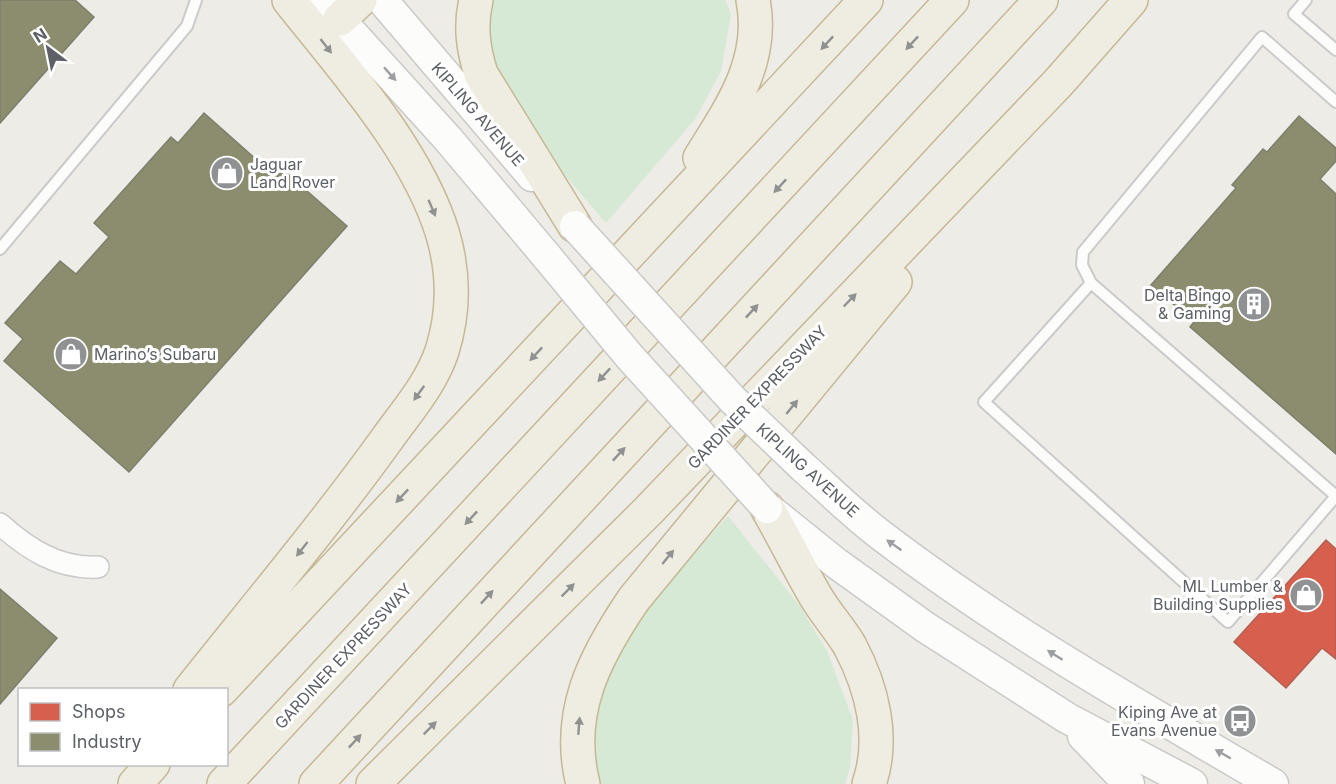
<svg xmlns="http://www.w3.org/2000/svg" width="1336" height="784" viewBox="0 0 1336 784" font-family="Inter,sans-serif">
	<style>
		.green { fill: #d5e9d4 }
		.shops { fill: #d6604d; stroke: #b26054; stroke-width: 1.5 }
		.industry { fill: #8c8c6e; stroke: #7e7f6c; stroke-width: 1.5 }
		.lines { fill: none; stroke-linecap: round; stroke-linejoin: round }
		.lane-casing { stroke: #cacaca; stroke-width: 14 }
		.street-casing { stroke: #cacaca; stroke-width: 24 }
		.secondary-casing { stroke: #c9c9c8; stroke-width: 33 }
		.highway-casing { stroke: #c5b894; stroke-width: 36 }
		.lane { stroke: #fcfcfb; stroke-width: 10 }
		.street { stroke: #fcfcfb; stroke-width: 21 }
		.secondary { stroke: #fcfcfb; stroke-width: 30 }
		.highway { stroke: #efede2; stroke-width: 33 }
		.secondary-bridge-casing { stroke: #c9c9c8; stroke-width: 33; stroke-linecap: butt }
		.secondary-bridge { stroke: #fcfcfb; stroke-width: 30 }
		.oneway { fill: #909191 }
		.oneway2 { fill: #9d9ea2 }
		.labels { text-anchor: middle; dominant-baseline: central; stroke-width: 6; stroke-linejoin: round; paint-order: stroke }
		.street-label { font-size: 16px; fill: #5d6066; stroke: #fff }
		.poi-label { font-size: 16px; fill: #5d6066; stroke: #fff; text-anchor: end }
	</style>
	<rect width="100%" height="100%" fill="#edece7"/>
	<path class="green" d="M486 0H725L731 14 721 71 696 118 606 223 551 159 487 54Z
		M728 516 799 605 827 651 853 720 850 768 845 784H597L591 718 608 662 635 619Z"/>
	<path class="shops" d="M1326 540 1336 549V659L1322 648 1286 688 1234 642Z"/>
	<path class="industry" d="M0 0H75L94 17 0 123Z
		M204 113 276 177 283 170 347 226 129 472 4 361 23 339 5 323 60 261 76 274 109 237 94 223 171 137 178 143Z
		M1299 116 1336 148V161L1320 179 1336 194V454L1190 327 1194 322 1151 285 1236 188 1232 185 1263 149 1267 152Z
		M0 589 57 638 0 704Z"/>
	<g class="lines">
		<g class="lane-casing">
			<path id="lane" d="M1306 0 1294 14 1336 50
				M1336 102 1262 37 1083 252 1082 265 1091 283 1336 496
				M0 249 187 26 196 0
				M1091 283 984 402 1228 622 1336 496"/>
		</g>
		<g class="street-casing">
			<path id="street" d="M0 524C28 549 58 569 98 567"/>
		</g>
		<g class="secondary-casing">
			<path id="secondary" d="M322 0 448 139 548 258
				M382 0 532 176
				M803 467C829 490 854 515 882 536 1005 630 1140 706 1273 784
				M769 509 836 563 925 627 1067 718 1192 784
				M1083 736 1129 784"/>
		</g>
		<g class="highway-casing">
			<path id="highway" d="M476 0C470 26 473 48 481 74L575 226
				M340 19 360 0
				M700 158C731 108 765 61 753 0
				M767 508C784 537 799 568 816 597 826 614 840 629 850 646 872 688 885 738 869 784
				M190 690C256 607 325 525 387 439 407 411 431 384 442 351 454 313 454 273 443 235 418 151 343 68 289 0
				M221 690 866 0
				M135 784 153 764
				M224 784 952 0
				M316 784 1041 0
				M373 784 648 511 1058 83 1131 0
				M583 784C565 713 595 656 634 599L895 282"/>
		</g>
		<use href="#lane" class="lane"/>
		<use href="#street" class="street"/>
		<use href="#secondary" class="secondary"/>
		<use href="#highway" class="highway"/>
		<g class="secondary-bridge-casing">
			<path id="secondary-bridge" d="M575 226 732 399 803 467
				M548 258 629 356 767 508"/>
		</g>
		<use href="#secondary-bridge" class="secondary-bridge"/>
	</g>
	<defs><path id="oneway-solid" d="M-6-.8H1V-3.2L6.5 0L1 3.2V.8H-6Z" transform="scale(1.5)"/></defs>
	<g class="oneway">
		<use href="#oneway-solid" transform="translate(827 43) rotate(133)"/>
		<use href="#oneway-solid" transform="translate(912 43) rotate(133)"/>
		<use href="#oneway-solid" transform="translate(326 46) rotate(52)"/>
		<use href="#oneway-solid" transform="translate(780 186) rotate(133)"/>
		<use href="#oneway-solid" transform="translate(432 208) rotate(67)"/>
		<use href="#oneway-solid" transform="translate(850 300) rotate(-46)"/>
		<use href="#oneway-solid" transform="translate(752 311) rotate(-47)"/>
		<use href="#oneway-solid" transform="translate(536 354) rotate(133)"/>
		<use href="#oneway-solid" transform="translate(604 375) rotate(133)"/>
		<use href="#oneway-solid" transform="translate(419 393) rotate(126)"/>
		<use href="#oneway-solid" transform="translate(792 407) rotate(-51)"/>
		<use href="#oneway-solid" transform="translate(619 454) rotate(-47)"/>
		<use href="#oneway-solid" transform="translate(402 496) rotate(133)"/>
		<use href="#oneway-solid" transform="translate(471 518) rotate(133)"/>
		<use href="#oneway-solid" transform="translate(302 549) rotate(128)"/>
		<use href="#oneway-solid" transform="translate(668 557) rotate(-51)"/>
		<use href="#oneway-solid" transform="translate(568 590) rotate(-45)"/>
		<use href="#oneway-solid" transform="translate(487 597) rotate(-47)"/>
		<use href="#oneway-solid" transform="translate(579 726) rotate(-85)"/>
		<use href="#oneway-solid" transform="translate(430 728) rotate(-45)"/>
		<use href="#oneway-solid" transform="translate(355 741) rotate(-47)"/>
	</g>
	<g class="oneway2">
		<use href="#oneway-solid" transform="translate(390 74) rotate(48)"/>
		<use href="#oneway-solid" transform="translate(894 545) rotate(-145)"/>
		<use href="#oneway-solid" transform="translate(1055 655) rotate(-148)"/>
		<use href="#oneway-solid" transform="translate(1223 754) rotate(-150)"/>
	</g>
	<defs>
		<g id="shop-disc" transform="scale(1.725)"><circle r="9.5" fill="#8f9193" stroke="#fff"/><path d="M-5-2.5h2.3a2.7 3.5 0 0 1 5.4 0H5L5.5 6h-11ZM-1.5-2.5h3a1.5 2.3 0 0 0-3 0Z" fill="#fff"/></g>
		<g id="building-disc" transform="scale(1.725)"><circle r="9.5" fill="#8f9193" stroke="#fff"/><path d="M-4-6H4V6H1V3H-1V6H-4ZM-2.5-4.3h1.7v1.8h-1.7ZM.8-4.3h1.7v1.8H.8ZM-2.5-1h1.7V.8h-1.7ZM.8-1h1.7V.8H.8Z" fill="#fff"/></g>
		<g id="bus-disc" transform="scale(1.725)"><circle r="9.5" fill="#8f9193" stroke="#fff"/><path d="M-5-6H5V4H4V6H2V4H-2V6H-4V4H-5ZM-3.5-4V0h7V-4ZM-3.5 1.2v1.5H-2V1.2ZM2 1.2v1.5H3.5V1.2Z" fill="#fff"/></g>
	</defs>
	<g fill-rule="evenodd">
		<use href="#shop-disc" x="227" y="173"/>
		<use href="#building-disc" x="1254" y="304"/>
		<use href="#shop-disc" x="71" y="354"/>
		<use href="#shop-disc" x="1306" y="595"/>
		<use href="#bus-disc" x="1240" y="721"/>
	</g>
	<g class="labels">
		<g class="street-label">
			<text transform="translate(478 114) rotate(49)">KIPLING AVENUE</text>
			<text transform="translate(757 397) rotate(-46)">GARDINER EXPRESSWAY</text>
			<text transform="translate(808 470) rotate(42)">KIPLING AVENUE</text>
			<text transform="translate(343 656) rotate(-47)">GARDINER EXPRESSWAY</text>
		</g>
		<g class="poi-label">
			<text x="250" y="164" text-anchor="start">Jaguar<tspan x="250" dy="18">Land Rover</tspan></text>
			<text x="1231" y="295">Delta Bingo<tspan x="1231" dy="18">&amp; Gaming</tspan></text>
			<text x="94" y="354" text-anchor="start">Marino’s Subaru</text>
			<text x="1283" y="586">ML Lumber &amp;<tspan x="1283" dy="18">Building Supplies</tspan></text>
			<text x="1217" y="712">Kiping Ave at<tspan x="1217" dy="18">Evans Avenue</tspan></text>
		</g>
	</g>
	<rect x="18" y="688" width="210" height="78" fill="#ffffff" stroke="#bebfc2" stroke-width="1.5"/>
	<rect x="30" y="703" width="30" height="18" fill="#d6604d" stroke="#bebfc2" stroke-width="1.5"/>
	<text x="72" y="718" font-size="18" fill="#5d6066">Shops</text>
	<rect x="30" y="733" width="30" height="18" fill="#8c8c6e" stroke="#bebfc2" stroke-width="1.5"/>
	<text x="72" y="748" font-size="18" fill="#5d6066">Industry</text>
	<g transform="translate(48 48) rotate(328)" stroke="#ffffff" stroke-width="4.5" paint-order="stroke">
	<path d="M0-4.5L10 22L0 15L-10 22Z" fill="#5d6066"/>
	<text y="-9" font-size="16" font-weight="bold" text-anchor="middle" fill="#5d6066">N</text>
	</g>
</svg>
